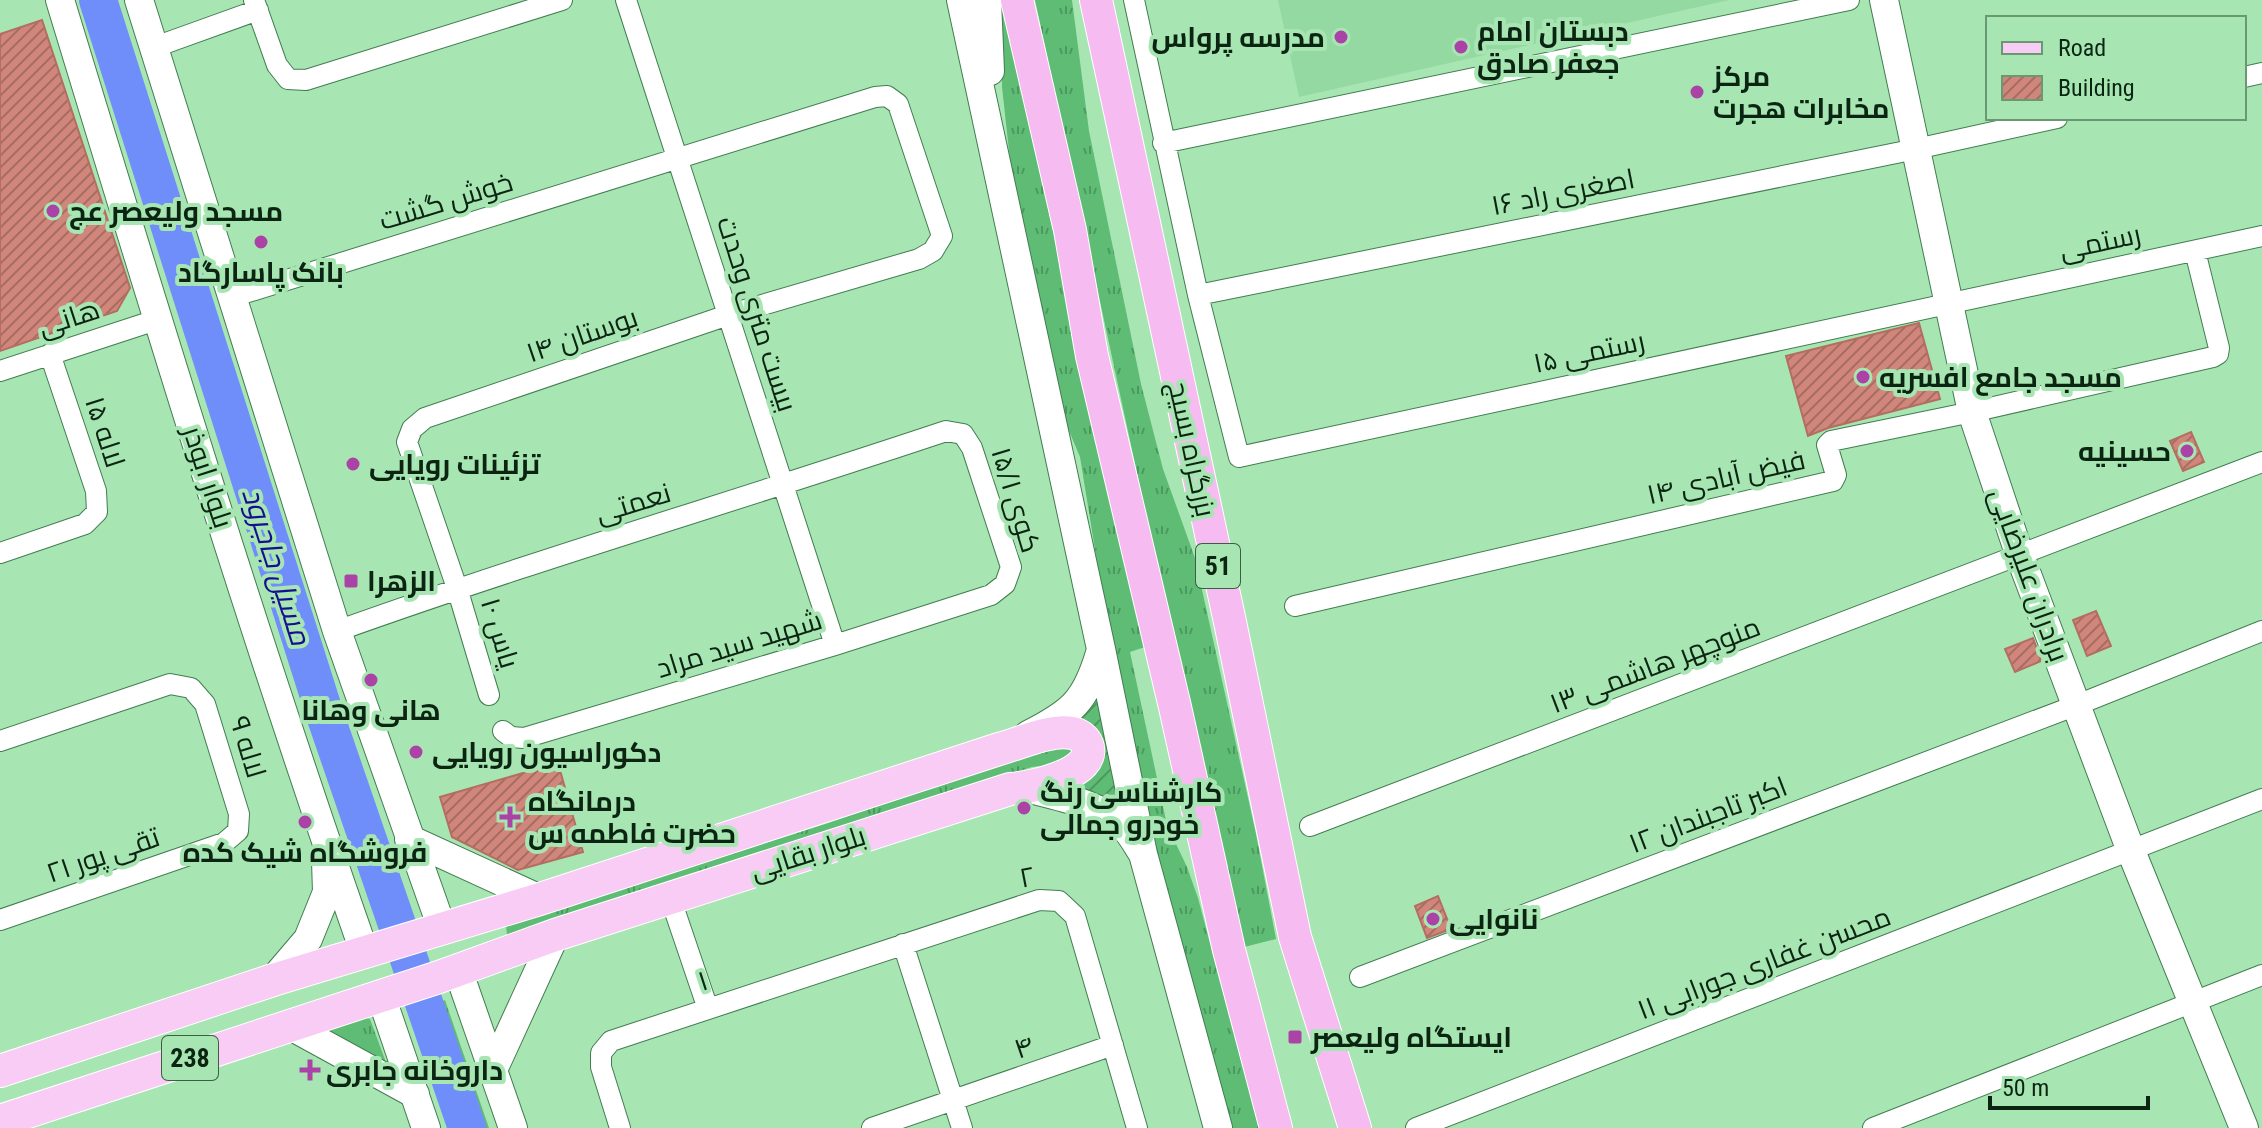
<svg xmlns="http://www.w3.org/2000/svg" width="2262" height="1128" viewBox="0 0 2262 1128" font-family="'Roboto Condensed',Cairo,sans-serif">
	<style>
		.built { fill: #95d9a2 }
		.grass { fill: url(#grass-tufts) }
		.garden { fill: url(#garden-furrows) }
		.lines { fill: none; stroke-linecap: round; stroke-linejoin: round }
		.river { stroke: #708ef9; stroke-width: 38 }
		.building { fill: url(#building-hatch); stroke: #b56d61; stroke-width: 2 }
		.minor-casing { stroke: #427d50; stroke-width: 22 }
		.secondary-casing { stroke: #427d50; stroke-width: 30 }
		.primary-casing { stroke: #fff; stroke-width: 34 }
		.trunk-casing { stroke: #fff; stroke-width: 34 }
		.minor { stroke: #fff; stroke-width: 20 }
		.secondary { stroke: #fff; stroke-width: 28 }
		.primary { stroke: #f8ccf4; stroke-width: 32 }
		.trunk { stroke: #f6bbf0; stroke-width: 32 }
		.poi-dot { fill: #ab42a5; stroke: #a7e6b3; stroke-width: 3 }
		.labels { text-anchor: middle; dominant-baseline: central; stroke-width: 8; stroke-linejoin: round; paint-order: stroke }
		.shield { fill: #a7e6b3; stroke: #3a5f42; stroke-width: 2 }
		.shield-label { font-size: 26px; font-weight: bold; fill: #0c2512 }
		.poi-label { font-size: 28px; font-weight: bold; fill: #0c2512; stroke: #a7e6b3; text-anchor: start }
		.street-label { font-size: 28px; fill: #0c2512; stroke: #a7e6b3 }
		.water-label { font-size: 30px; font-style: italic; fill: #170e90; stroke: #a7e6b3 }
	</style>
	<defs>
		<pattern id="grass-tufts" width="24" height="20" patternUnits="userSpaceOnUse" patternTransform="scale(2)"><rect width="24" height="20" fill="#5ebc75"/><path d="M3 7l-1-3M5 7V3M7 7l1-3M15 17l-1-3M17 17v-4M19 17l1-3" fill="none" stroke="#4c995f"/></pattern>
		<pattern id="garden-furrows" width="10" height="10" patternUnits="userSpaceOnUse" patternTransform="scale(2)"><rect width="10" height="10" fill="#5ebc75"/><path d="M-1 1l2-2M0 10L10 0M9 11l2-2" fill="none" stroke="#4c995f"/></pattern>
		<pattern id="building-hatch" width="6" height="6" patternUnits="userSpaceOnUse" patternTransform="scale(2)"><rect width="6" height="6" fill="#d0867a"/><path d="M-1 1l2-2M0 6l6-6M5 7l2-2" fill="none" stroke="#a76d63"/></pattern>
	</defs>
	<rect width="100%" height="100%" fill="#a7e6b3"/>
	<path class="built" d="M1278 0H1729L1299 97Z"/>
	<path class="grass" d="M1002 0 1145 647 1130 652 1167 825 1187 867 1198 898 1259 1128H1226L1180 962 1106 617 1080 457 1057 402 1012 178 1002 87Z
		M1035 0H1072L1089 131 1141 384 1163 469 1195 558 1256 834 1276 939 1244 947 1148 524Z
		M1072 746 1074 755 1049 765 1032 767 507 935 506 926 825 824 1033 753Z
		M445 1000 489 1128H449L410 1012Z
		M363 1017 370 1019 387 1065 325 1034 329 1030Z"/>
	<path class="garden" d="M1099 682 1123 813 1058 790 1081 777 1067 723Z"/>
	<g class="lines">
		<path class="river" d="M98 0 325 715 467 1128"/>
	</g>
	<path class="building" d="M42 20 130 288 117 311 0 351V34Z
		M1919 323 1940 399 1828 428 1808 436 1786 356Z
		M2191 432 2204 462 2183 471 2170 441Z
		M2096 611 2111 646 2087 656 2073 620Z
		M2033 638 2041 661 2015 672 2005 649Z
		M558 763 583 852 518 870 452 837 440 797Z
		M1438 896 1451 929 1427 938 1415 906Z"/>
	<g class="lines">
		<g class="minor-casing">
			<path id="minor" d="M254 0 277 65 288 79 306 80 562 0
				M626 0 835 645
				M1134 0 1198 295 1239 457 2262 236
				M155 47 258 10
				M2244 77 2262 73
				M1163 143 1849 0
				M1198 295 1916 149 2057 118
				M232 297 875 97 887 96 898 104 942 236 933 251 919 259 728 315 425 418 412 429 407 442 457 588 489 695
				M0 371 156 320
				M0 553 85 524 97 512 96 491 50 354
				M1295 606 1833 481 1836 475 1827 445 1831 441 1972 412 2213 357 2218 354 2219 348 2195 251
				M337 631C538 559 743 499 946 431L963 434 972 448 1011 567 1005 584 991 595 835 645 524 738 511 737 503 731
				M0 741 170 684 191 688 205 704 239 814 238 831 224 843 0 920
				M1310 826 2262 462
				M670 897 708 1009
				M903 944 962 1128
				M1360 977 2077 705 2262 631
				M620 1128 601 1067V1053L611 1041 1039 900 1059 901 1075 916 1137 1128
				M872 1128 1113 1045
				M1416 1128 2262 799
				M1873 1128 2262 975"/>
		</g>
		<g class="secondary-casing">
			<path id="secondary" d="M60 0C157 319 254 637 364 951
				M139 0 337 631 442 928
				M961 0 1101 649 1143 854
				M987 0 990 71
				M1884 0 1972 412 2020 556 2131 851 2244 1128
				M1028 735C1072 713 1086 701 1100 653
				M1027 788C1059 797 1100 803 1125 828 1132 835 1137 845 1143 854L1218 1128
				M409 839 540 899
				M458 970 513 1128
				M273 980 308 939 327 892 326 861
				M381 996 426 1128
				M289 1025 415 1094
				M493 1070 555 935"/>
		</g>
		<g class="primary-casing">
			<path id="primary" d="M0 1071 273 980 540 899 999 749C1021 743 1050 729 1072 733 1078 734 1084 738 1087 744 1099 774 1029 788 1010 789L555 935 439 977 0 1121"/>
		</g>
		<g class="trunk-casing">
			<path id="trunk" d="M1017 0 1070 230 1092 356 1175 707 1229 950 1276 1128
				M1096 0 1230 622 1295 937 1355 1128"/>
		</g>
		<use href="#minor" class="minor"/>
		<use href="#secondary" class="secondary"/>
		<use href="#primary" class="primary"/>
		<use href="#trunk" class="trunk"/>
	</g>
	<g class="poi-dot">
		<circle cx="1341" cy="37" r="8"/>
		<circle cx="1461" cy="47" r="8"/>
		<circle cx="1697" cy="92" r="8"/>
		<circle cx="53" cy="211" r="8"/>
		<circle cx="261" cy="242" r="8"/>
		<circle cx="1863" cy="377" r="8"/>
		<circle cx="2187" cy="451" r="8"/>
		<circle cx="353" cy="464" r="8"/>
		<rect x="343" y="573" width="16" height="16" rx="4"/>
		<circle cx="371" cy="680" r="8"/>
		<circle cx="416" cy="752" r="8"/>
		<circle cx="1024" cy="808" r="8"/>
		<path d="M506 805h8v8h8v8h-8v8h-8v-8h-8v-8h8z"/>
		<circle cx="305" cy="822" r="8"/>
		<circle cx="1433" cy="919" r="8"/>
		<rect x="1287" y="1029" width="16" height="16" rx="4"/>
		<path d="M306 1058h8v8h8v8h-8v8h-8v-8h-8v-8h8z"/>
	</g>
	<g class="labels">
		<g class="shield">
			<rect x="1196" y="544" width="44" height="44" rx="6"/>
			<rect x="162" y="1036" width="56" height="44" rx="6"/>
		</g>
		<g class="shield-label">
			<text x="1218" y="566">51</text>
			<text x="190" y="1058">238</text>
		</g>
		<g class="poi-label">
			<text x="1477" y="31">دبستان امام<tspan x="1477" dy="32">جعفر صادق</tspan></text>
			<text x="1325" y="37" text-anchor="end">مدرسه پرواس</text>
			<text x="1713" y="76">مرکز<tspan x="1713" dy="32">مخابرات هجرت</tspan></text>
			<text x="69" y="211">مسجد ولیعصر عج</text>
			<text x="261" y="272" text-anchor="middle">بانک پاسارگاد</text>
			<text x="1879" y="377">مسجد جامع افسریه</text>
			<text x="2171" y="451" text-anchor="end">حسینیه</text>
			<text x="369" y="464">تزئینات رویایی</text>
			<text x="367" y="581">الزهرا</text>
			<text x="371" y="710" text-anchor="middle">هانی وهانا</text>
			<text x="432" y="752">دکوراسیون رویایی</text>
			<text x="1040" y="792">کارشناسی رنگ<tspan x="1040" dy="32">خودرو جمالی</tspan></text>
			<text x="528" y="801">درمانگاه<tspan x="528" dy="32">حضرت فاطمه س</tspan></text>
			<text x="305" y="852" text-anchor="middle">فروشگاه شیک کده</text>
			<text x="1449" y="919">نانوایی</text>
			<text x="1311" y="1037">ایستگاه ولیعصر</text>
			<text x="326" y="1070">داروخانه جابری</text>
		</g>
		<g class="street-label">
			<text transform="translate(1563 192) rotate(-11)">اصغری راد ۱۶</text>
			<text transform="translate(446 201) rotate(-17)">خوش گشت</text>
			<text transform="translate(2100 242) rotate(-12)">رستمی</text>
			<text transform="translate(757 314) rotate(72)">بیست متری وحدت</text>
			<text transform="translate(69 318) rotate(-18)">هانی</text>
			<text transform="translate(582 335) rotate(-19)">بوستان ۱۴</text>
			<text transform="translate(1589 352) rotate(-12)">رستمی ۱۵</text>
			<text transform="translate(105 432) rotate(72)">لاله ۱۵</text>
			<text transform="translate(1192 449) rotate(78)">بزرگراه بسیج</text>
			<text transform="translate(208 477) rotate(72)">بلوار ابوذر</text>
			<text transform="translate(1726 477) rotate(-13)">فیض آبادی ۱۴</text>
			<text transform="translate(1016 500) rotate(73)">کوی ۱۵/۱</text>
			<text transform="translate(633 503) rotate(-17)">نعمتی</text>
			<text transform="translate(2029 575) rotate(70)">برادران علیرضایی</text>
			<text transform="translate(500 633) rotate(73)">یاس ۱۰</text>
			<text transform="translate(739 644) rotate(-17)">شهید سید مراد</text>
			<text transform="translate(1655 665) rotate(-21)">منوچهر هاشمی ۱۳</text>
			<text transform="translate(248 747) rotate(73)">لاله ۹</text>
			<text transform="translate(1708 815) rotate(-21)">اکبر تاجبندان ۱۲</text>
			<text transform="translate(808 853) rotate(-18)">بلوار بقایی</text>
			<text transform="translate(103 855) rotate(-19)">تقی پور ۲۱</text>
			<text transform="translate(1027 877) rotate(-11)">۲</text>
			<text transform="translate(1764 963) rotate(-21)">محسن غفاری جورابی ۱۱</text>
			<text transform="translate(703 981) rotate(-18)">۱</text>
			<text transform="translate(1024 1047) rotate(-19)">۴</text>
		</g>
		<g class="water-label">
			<text transform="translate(277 566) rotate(72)">مسیل جاجرود</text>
		</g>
	</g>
	<rect x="1986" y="16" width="260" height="104" fill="#a7e6b3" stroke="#699973" stroke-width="2"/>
	<rect x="2002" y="42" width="40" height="12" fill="#f8ccf4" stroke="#699973" stroke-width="2"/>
	<text x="2058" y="56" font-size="24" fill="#0c2512">Road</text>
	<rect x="2002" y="76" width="40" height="24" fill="url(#building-hatch)" stroke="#699973" stroke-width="2"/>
	<text x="2058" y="96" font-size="24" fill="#0c2512">Building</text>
	<path d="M1990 1096v12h158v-12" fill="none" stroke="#0c2512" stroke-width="4"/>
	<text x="2002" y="1096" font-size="24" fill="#0c2512" stroke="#a7e6b3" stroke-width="6" paint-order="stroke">50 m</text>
</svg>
